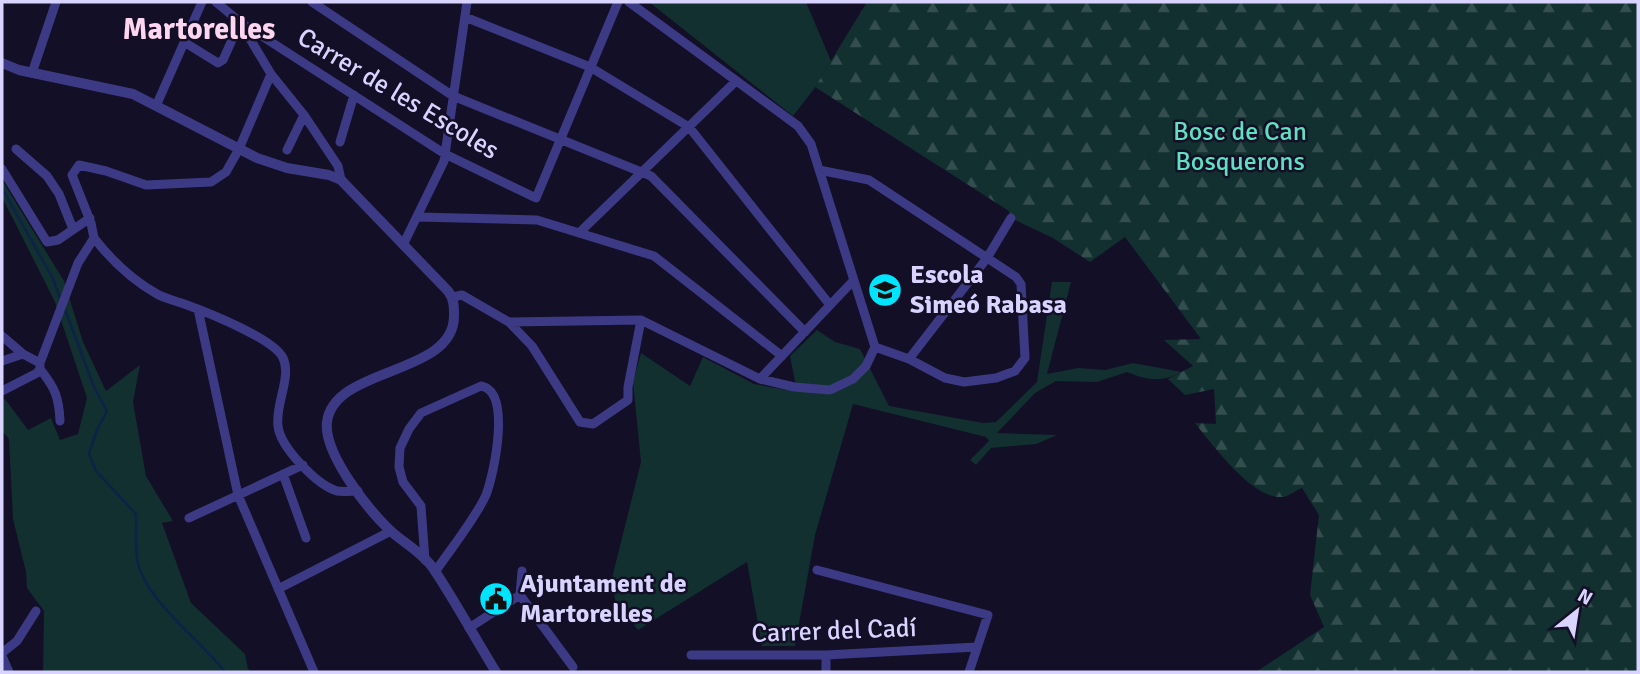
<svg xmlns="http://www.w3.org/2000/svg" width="1640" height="674" viewBox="0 0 1640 674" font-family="Signika,sans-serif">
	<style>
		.green { fill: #12302f }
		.forest { fill: url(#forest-firs) }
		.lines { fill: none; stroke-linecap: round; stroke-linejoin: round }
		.stream { stroke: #0c2248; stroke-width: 2.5 }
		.minor { stroke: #3d3a85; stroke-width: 9 }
		.tertiary { stroke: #3d3a85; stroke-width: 10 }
		.labels { text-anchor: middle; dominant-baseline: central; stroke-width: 5; stroke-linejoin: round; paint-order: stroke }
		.street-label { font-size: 26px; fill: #d9d4ff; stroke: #130f26 }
		.park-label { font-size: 26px; fill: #5fe0c0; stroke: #130f26 }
		.poi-label { font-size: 26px; font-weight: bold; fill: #d9d4ff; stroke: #130f26; text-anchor: start }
		.quarter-label { font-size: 30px; font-weight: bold; fill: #ffd6f0; stroke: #130f26 }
	</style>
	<defs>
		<pattern id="forest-firs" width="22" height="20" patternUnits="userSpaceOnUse" patternTransform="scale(1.75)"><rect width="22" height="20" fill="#12302f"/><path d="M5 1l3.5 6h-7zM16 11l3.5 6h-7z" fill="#344d4e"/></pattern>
	</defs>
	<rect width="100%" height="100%" fill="#130f26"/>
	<path class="green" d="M649 2H806L831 61 814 89 793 116Z
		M2 180 64 281 83 342 106 391 140 365 133 402 146 476 173 521 162 523 191 603 245 654 248 669 252 672H43L44 611 27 588 26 572 13 519 9 439 2 431V400L5 399 28 430 51 418 60 440 78 434 87 398 55 302 2 197Z
		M1052 282H1071L1047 374 1078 368 1105 370 1133 363 1182 372C1161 383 1147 380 1127 372L1097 382 1056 381 1035 393 997 433 1057 435 1036 444 991 448 976 465 970 460 989 441 986 437 853 404 815 535 795 646H762L747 562 638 630 616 603 611 582 641 462 633 382 641 353 690 386 703 357 754 384 797 392 790 356 817 330 835 342 860 349 889 406 983 423 996 422 1037 382Z"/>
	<path class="forest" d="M867 2H1638V672H1256L1324 627 1310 595 1319 515 1302 488C1296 490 1288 497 1282 497 1253 500 1211 443 1195 423L1216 424 1214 389 1185 395 1168 379 1193 366 1164 340 1201 339 1125 237 1090 262 1053 238 1011 218 1009 211 815 87Z"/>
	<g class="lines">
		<path class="stream" d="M2 188 53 279 61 301
			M64 307 94 387 107 411 97 430 89 454 96 471 136 514C137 530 134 548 138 563 146 600 201 641 225 672"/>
		<path class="minor" d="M216 2 240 22 271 74 304 115 338 166 341 180
			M312 2 453 96 651 176 805 332
			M629 2 798 126 811 144 875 347
			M465 17 590 67 689 127 830 305
			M184 42 218 63 223 60 240 22 445 154 536 198 618 2
			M32 73 56 2
			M156 106 202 2
			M340 142 354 95
			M16 149 47 176 59 194 73 229
			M287 150 304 115
			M2 169 47 242 58 240 90 218
			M819 170 869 180 1016 277 1021 284 1025 358 1015 371 996 378 964 382 945 378 909 359 875 347
			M418 217 537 220 654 256 782 356
			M579 233 736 81
			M94 238C112 261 132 280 157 294 166 299 177 301 187 305 209 313 274 339 283 358 292 377 275 404 278 426 280 447 317 485 337 491 343 492 352 491 358 491
			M403 245 444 161 467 2
			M453 297 462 295 509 322 641 320 760 379 794 387 830 390 853 379 866 366 875 347
			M198 309 238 495 314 672
			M509 322 532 346 580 422 593 424 628 400V387L641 320
			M2 336 23 354 40 363
			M909 359 987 258 1011 218
			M2 361 23 354
			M40 369V363L78 263 94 238 91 223 72 175 79 165 106 171 146 185 211 182 226 172 239 149 271 74
			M40 369C55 388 59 397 60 421
			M760 379 853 281
			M2 391 37 373 40 369
			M283 474 306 538
			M189 518 303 465
			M425 560 421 506 403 482 399 467 400 448 409 429 421 413 481 386C512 391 494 474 486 495 475 519 450 550 435 572
			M817 570 988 615 969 672
			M522 571 520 595 573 667
			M278 589 391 531
			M469 628 520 595
			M2 653 17 641 36 611
			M691 655H826L977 647
			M826 655V672
			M2 656 9 672"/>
		<path class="tertiary" d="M2 63 19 70 133 94 257 158 287 168 329 175 341 180 448 291C454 299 454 306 454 316 454 376 334 366 327 422 323 453 370 513 393 533 406 544 423 554 433 568 455 601 475 638 496 672"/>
	</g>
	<defs>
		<g id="school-disc" transform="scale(1.75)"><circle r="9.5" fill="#00e5ff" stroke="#130f26"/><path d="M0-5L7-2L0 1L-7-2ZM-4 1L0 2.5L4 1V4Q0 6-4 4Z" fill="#111"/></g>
		<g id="civic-disc" transform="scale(1.75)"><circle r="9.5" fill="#00e5ff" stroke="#130f26"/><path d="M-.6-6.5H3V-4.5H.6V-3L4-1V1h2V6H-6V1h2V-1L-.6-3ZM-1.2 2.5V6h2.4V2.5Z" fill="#111"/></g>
	</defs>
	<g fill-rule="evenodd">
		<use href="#school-disc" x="885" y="290"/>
		<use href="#civic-disc" x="496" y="599"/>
	</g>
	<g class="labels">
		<g class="street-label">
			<text transform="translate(398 94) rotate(31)">Carrer de les Escoles</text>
			<text transform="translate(834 631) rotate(-2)">Carrer del Cadí</text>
		</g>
		<g class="park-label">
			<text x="1240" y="132">Bosc de Can<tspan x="1240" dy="30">Bosquerons</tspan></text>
		</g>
		<g class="poi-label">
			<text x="910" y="275">Escola<tspan x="910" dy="30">Simeó Rabasa</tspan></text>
			<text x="520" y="584">Ajuntament de<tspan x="520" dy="30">Martorelles</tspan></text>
		</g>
		<g class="quarter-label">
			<text x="199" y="29">Martorelles</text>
		</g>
	</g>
	<rect width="1640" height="674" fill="none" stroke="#d9d4ff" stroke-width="7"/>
	<g transform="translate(1577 611) rotate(30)" stroke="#130f26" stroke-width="5" paint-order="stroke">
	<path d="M0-5L12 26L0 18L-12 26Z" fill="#d9d4ff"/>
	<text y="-10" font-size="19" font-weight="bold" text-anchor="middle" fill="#d9d4ff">N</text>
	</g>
</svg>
